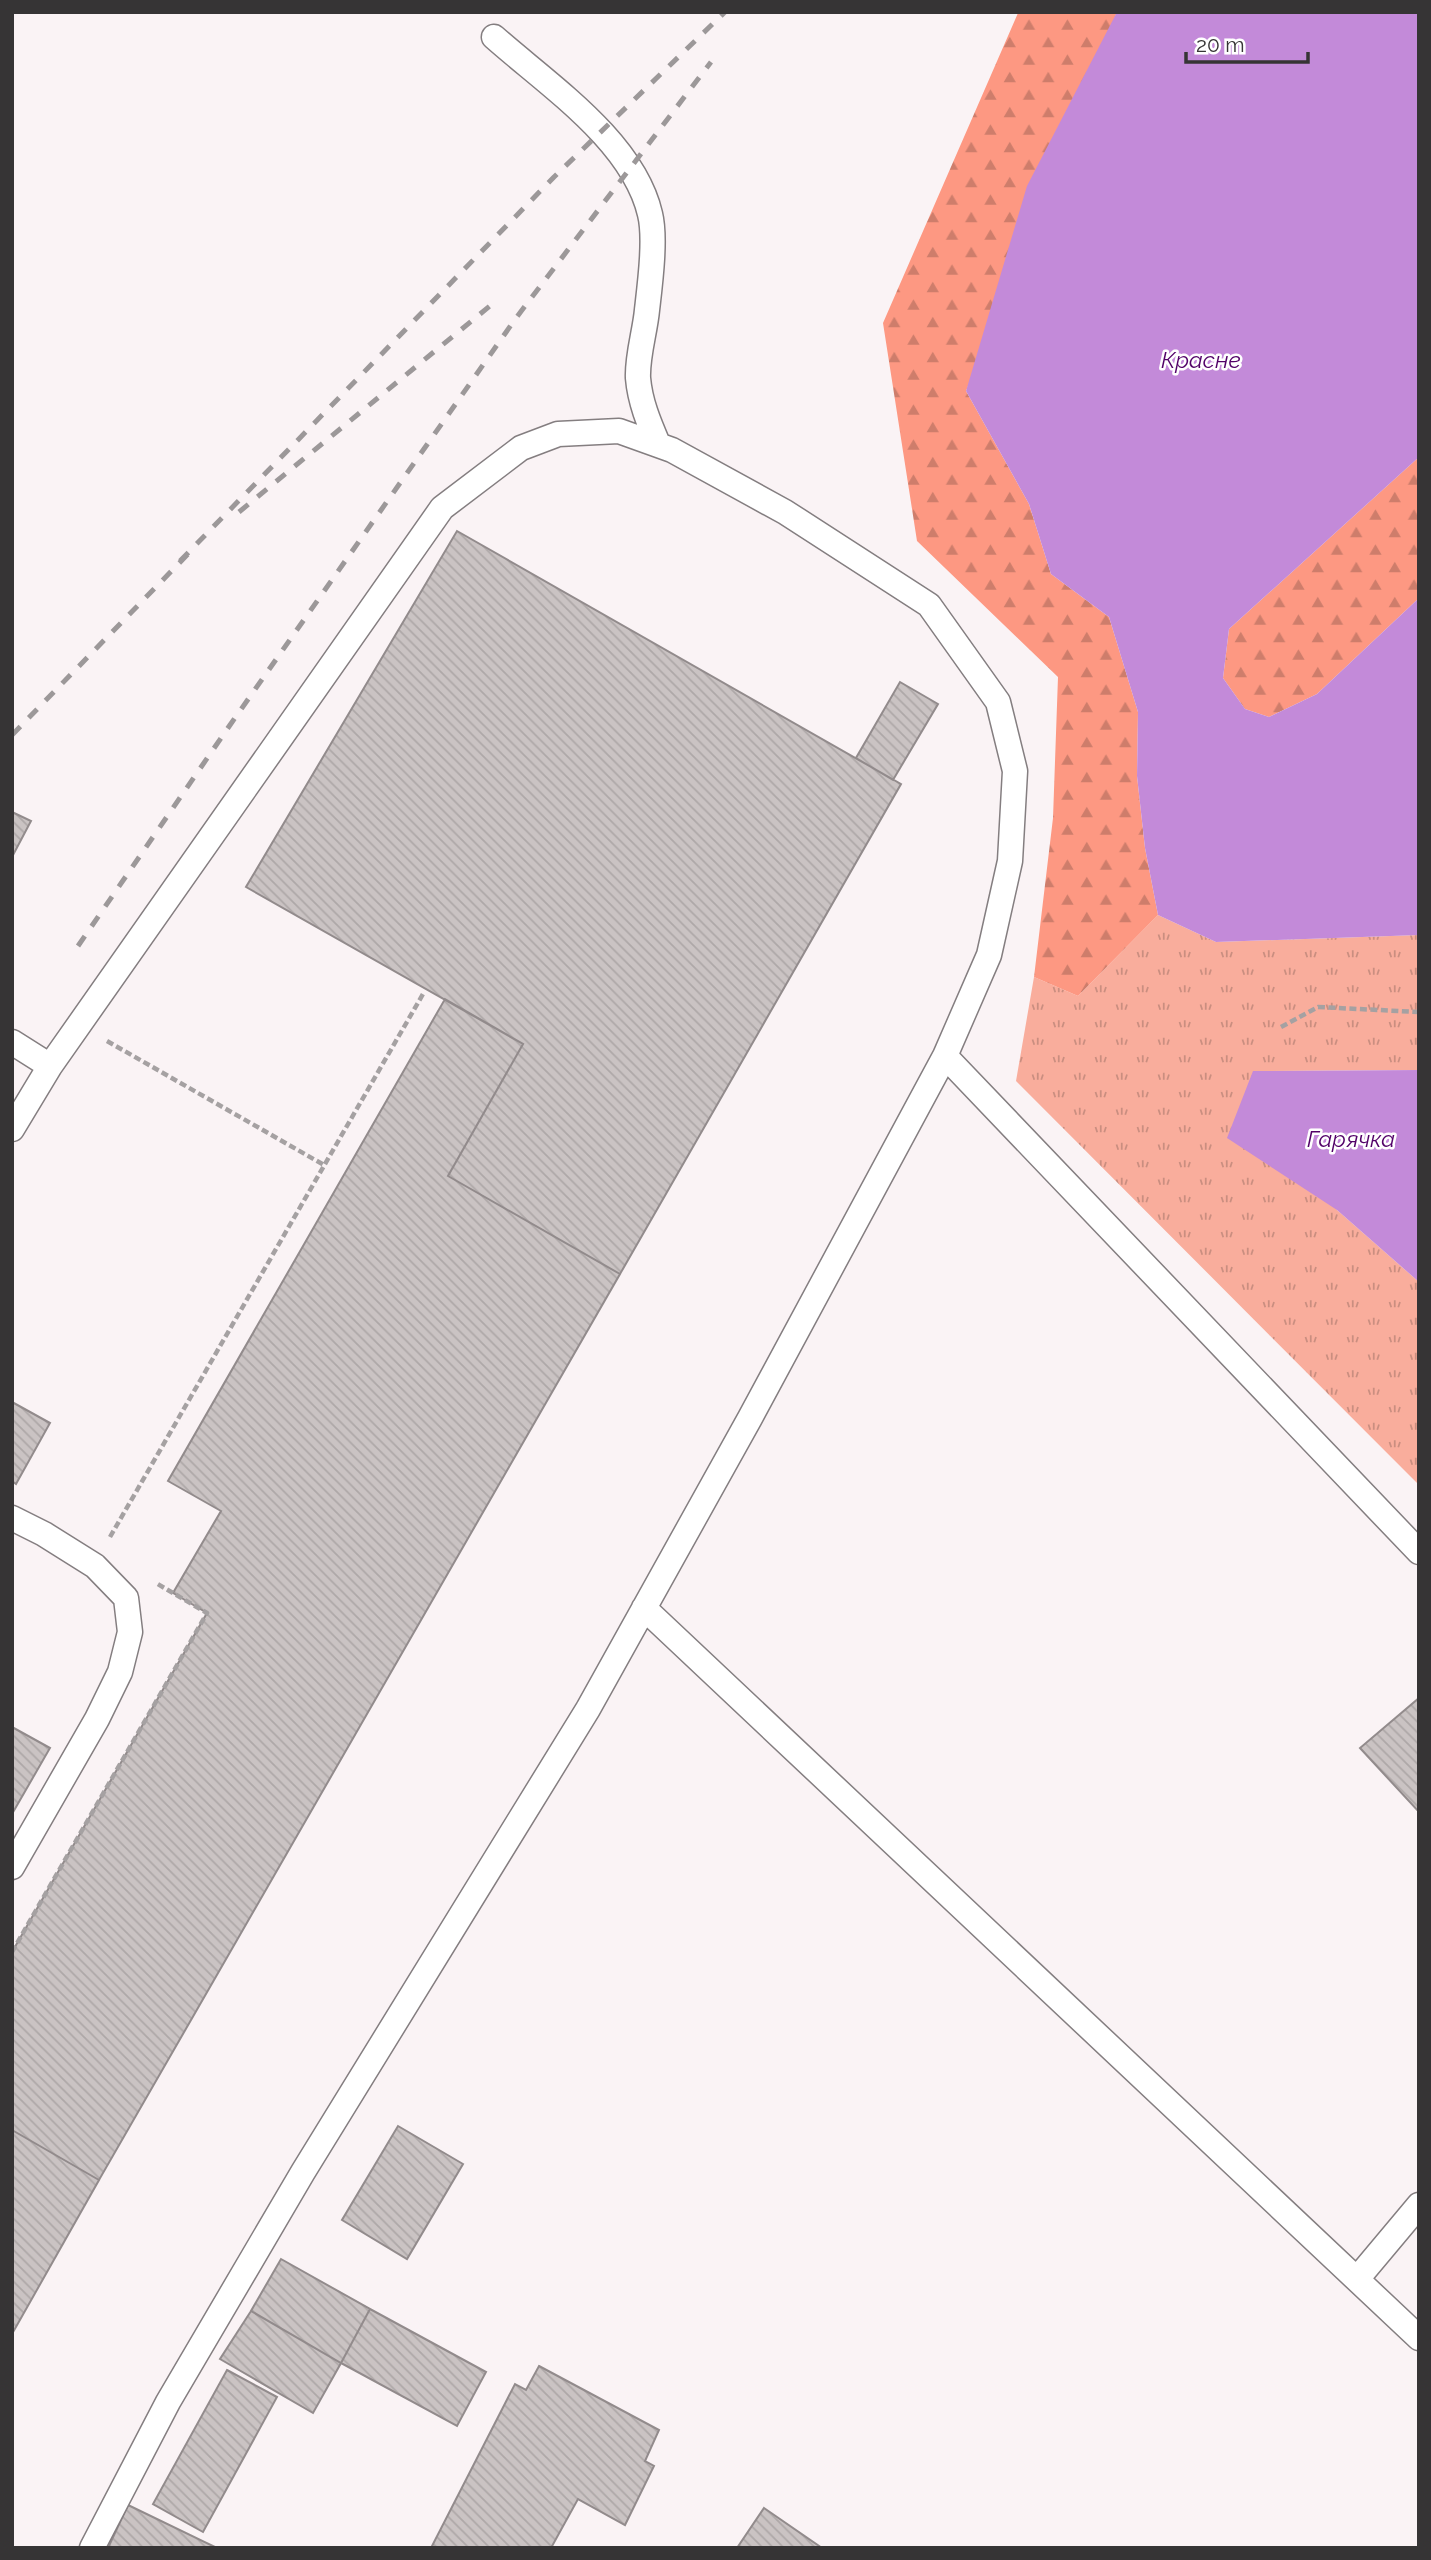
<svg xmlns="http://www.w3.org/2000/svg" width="1431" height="2560" viewBox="0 0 1431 2560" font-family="Raleway,sans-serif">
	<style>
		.grass { fill: url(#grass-tufts) }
		.forest { fill: url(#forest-firs) }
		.water { fill: #c38ad9 }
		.building { fill: url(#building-back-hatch); stroke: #928b8c; stroke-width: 2 }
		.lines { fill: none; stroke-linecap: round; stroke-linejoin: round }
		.service-casing { stroke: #847e80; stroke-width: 27 }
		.path { stroke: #a5a1a2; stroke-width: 4.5; stroke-dasharray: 7 3.5; stroke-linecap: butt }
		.service { stroke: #fff; stroke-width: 24 }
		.rail { stroke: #9c9899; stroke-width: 5; stroke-dasharray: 12 12; stroke-linecap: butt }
		.labels { text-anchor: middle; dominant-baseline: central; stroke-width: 5; stroke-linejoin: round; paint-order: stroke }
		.water-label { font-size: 23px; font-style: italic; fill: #520268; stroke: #fff }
	</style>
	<defs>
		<pattern id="grass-tufts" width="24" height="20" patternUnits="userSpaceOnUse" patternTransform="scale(1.75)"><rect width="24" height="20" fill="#f9ad9c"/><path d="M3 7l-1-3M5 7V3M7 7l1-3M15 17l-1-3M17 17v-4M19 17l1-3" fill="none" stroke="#ca8e80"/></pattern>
		<pattern id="forest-firs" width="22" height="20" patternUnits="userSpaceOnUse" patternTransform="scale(1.75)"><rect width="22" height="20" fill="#fd9882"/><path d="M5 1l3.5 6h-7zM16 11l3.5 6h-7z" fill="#ce7d6b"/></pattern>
		<pattern id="building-back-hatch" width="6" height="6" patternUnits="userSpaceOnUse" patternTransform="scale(1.75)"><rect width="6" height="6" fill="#cac3c3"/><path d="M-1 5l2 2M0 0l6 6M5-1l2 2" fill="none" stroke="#aea8a8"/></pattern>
	</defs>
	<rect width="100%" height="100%" fill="#faf3f5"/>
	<path class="grass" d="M1158 915 1216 942 1419 935V1070L1253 1071 1337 1210 1419 1282V1485L1016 1081 1034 977 1078 996Z"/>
	<path class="forest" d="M1117 12 966 391 1029 504 1051 574 1109 617 1138 712 1137 776 1145 848 1158 915 1078 996 1034 977 1053 818 1058 677 917 541 883 323 1018 13Z
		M1419 457V598L1317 694 1269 717 1245 709 1223 678 1229 629Z"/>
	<path class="water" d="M1117 12H1419V457L1229 629 1223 678 1245 709 1269 717 1317 694 1419 598V935L1216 942 1158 915 1145 848 1137 776 1138 712 1109 617 1051 574 1029 504 966 391 1027 186Z
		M1419 1070V1282L1337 1210 1227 1138 1253 1071Z"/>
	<path class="building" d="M457 531 901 784 620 1274 448 1176 523 1044 246 887Z
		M900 682 938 704 893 780 856 758Z
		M12 812 31 821 12 857Z
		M445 999 523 1044 448 1176 620 1274 99 2180 12 2130V1952L207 1613 173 1593 221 1511 168 1481Z
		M12 1402 50 1423 16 1484 12 1481Z
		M1419 1698V1812L1360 1748Z
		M12 1727 50 1748 12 1814Z
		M398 2126 463 2164 407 2259 342 2220Z
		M12 2130 99 2180 12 2334Z
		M281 2259 370 2309 341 2363 251 2311Z
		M370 2309 486 2372 457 2426 341 2363Z
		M251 2311 341 2363 313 2413 220 2359Z
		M539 2366 659 2430 645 2461 654 2466 625 2525 578 2499 551 2548H431L515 2384 526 2390Z
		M227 2370 277 2397 203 2532 153 2504Z
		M128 2505 217 2548H108Z
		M764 2508 822 2548H737Z"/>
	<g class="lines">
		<g class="service-casing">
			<path id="service" d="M494 37C548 85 633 141 650 214 656 238 650 284 647 310 645 332 637 356 638 378 640 402 649 423 658 444
				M12 1042 50 1066
				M945 1056 1419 1552
				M12 1129 50 1066 442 508 521 448 558 434 619 431 672 450 785 512 929 605 998 702 1015 771 1010 861 989 955 945 1056 750 1418 588 1709 303 2172 168 2402 92 2548
				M12 1518 44 1534 95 1566 126 1598 130 1632 120 1672 97 1719 12 1867
				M644 1608 1419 2338
				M1357 2279 1419 2205"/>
		</g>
		<path class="path" d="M1281 1027 1318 1007 1419 1012
			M107 1041 324 1165
			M110 1537 423 994
			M12 1952 207 1613 156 1583"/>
		<use href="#service" class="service"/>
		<path class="rail" d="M239 512 491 305
			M180 561 554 177 725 12
			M12 735 188 554
			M78 946 230 725 516 318 711 62"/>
	</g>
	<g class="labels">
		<g class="water-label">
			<text x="1201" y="359">Красне</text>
			<text x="1351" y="1138">Гарячка</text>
		</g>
	</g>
	<rect width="1431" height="2560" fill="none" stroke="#363435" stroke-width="28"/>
	<path d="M1186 52v10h122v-10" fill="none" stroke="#363435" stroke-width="3.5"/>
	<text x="1196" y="52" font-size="21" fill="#363435" stroke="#ffffff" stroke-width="5" paint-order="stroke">20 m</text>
</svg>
